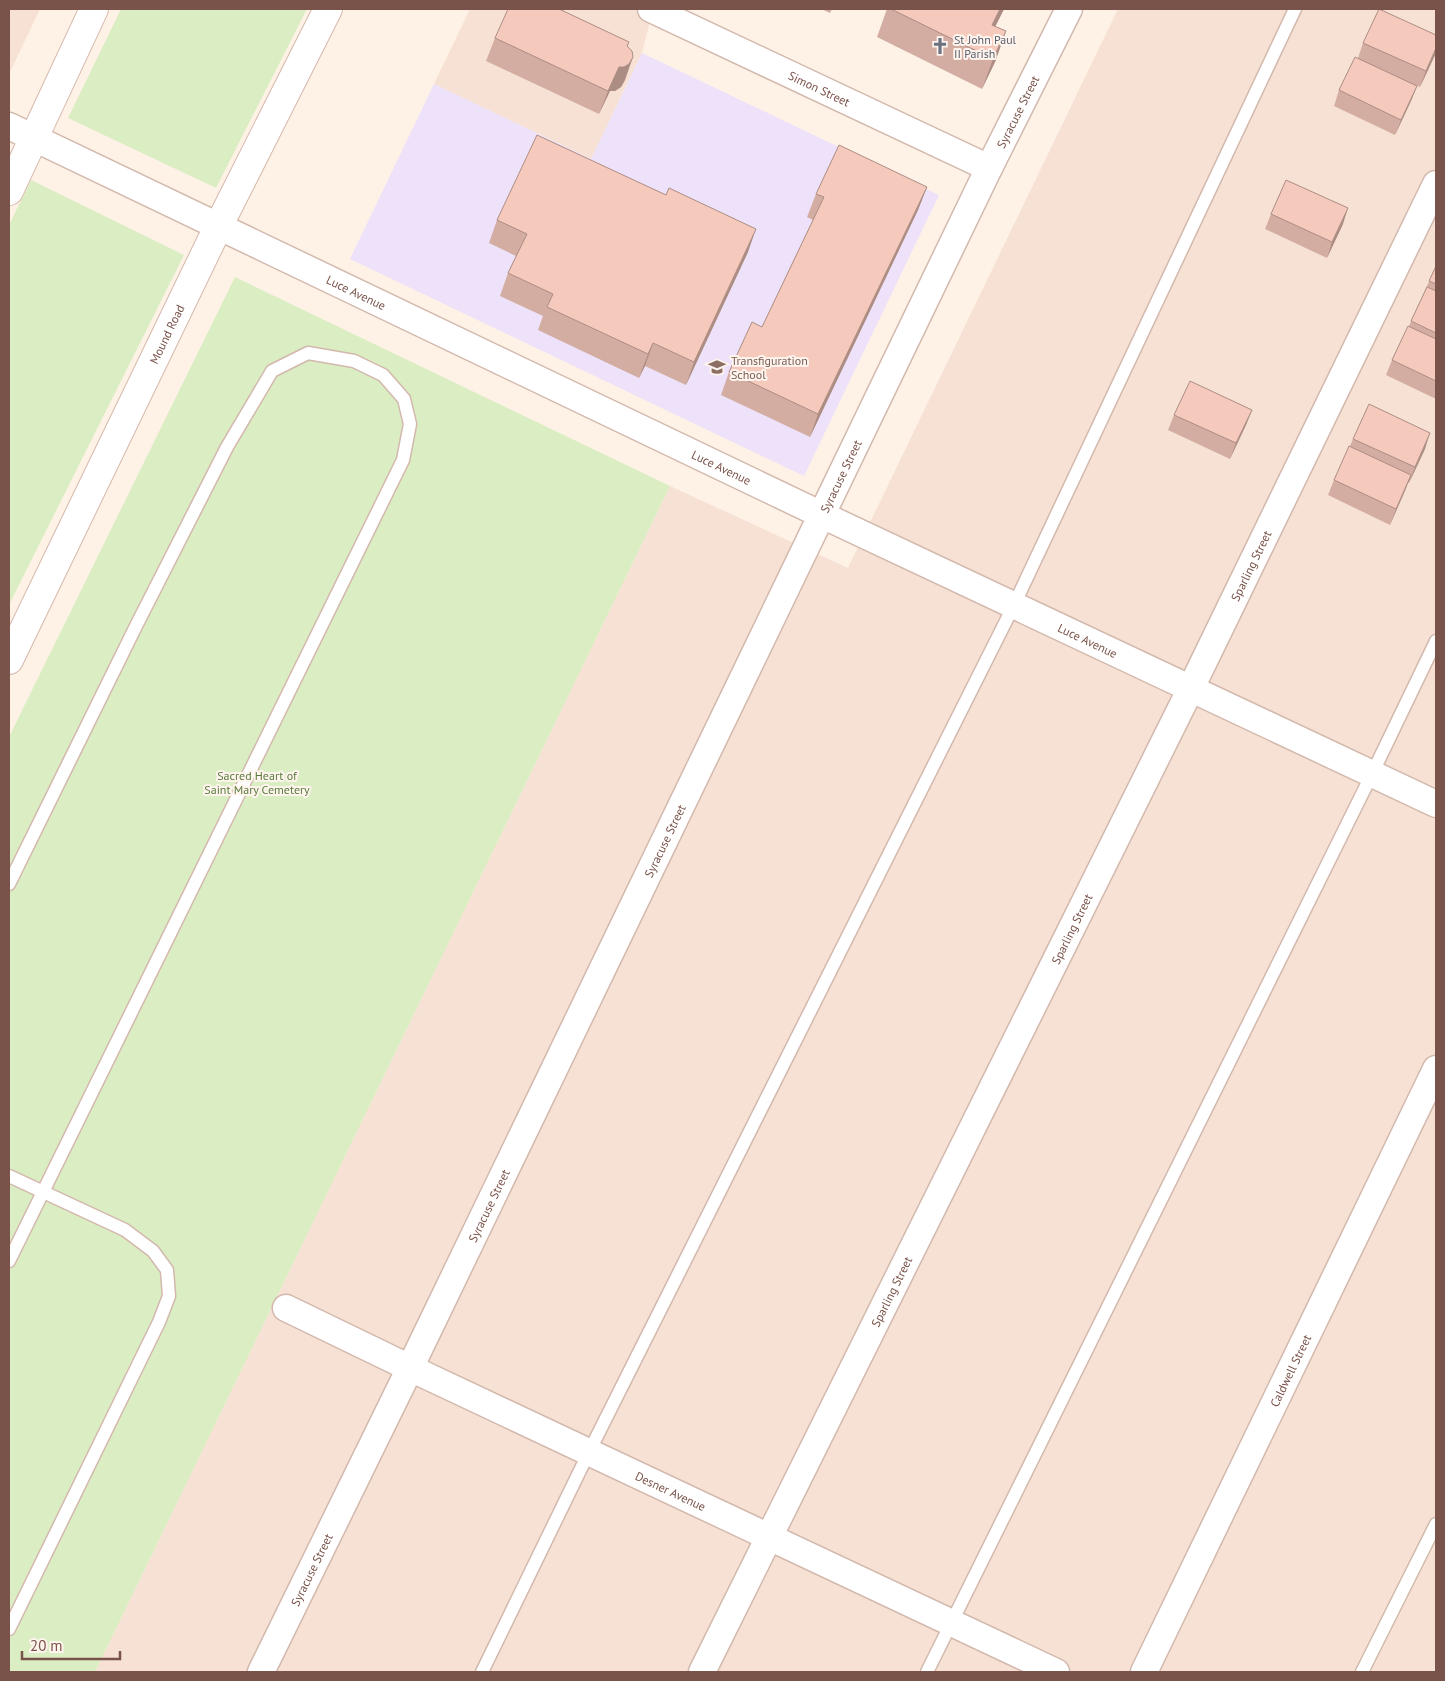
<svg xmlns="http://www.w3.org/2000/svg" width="1445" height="1681" viewBox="0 0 1445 1681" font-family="'PT Sans',sans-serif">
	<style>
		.residential { fill: #f6e1d4 }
		.education { fill: #eee2fa }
		.green { fill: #dbedc3 }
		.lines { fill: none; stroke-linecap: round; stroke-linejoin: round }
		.service-casing { stroke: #d3b8ad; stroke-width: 15 }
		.minor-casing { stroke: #d3b8ad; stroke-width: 29 }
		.secondary-casing { stroke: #d6b7ab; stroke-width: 30 }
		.service { stroke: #fff; stroke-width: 12 }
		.minor { stroke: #fff; stroke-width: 26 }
		.secondary { stroke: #fff; stroke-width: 28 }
		.wall { fill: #d3ada2 }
		.shaded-wall { fill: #ac8d84 }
		.building { fill: #f5c9bc; stroke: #ac8d84 }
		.labels { text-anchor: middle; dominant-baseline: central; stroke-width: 4; stroke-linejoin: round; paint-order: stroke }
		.worship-label { font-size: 12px; fill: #5b616d; stroke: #fff5ee; text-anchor: start }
		.street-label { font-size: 12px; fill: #795249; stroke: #fff5ee }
		.education-label { font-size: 12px; fill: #785e54; stroke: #fff5ee; text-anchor: start }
		.park-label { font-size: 12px; fill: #587a3d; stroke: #fff5ee }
	</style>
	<rect width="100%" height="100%" fill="#fef1e6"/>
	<path class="residential" d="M9 9H40L9 74Z
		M470 9H653L642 53 591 159 434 84Z
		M1118 9H1436V1672H95L670 486 848 568Z"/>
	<path class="education" d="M642 53 939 195 804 476 350 259 434 84 591 159Z"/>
	<path class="green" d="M121 9H307L216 188 68 118Z
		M31 180 184 255 9 605V225Z
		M235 277 670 486 95 1672H9V737Z"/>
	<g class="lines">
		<g class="service-casing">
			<path id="service" d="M9 884 135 628 227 447 272 371 308 353 354 361 383 375 404 399 410 424 403 460 9 1261
				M9 1176 125 1230 153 1251 167 1270 169 1296 159 1322 9 1629
				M482 1672 589 1452 1014 605 1295 9
				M927 1672 1372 774 1436 641
				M1362 1672 1436 1524"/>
		</g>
		<g class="minor-casing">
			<g id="minor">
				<path id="s1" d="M651 9 989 168"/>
				<path id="s2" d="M9 126 822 515 1436 804"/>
				<path id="s3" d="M286 1308 410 1368 1056 1672"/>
				<path id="s4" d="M261 1672 410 1368 989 168 1069 9"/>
				<path id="s5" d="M702 1672 1191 688 1436 184"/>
				<path id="s6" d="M1144 1672 1436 1069"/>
			</g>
		</g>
		<g class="secondary-casing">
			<g id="secondary">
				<path d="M9 191 94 9"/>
				<path id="s7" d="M9 660 218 227 328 9"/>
			</g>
		</g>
		<use href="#service" class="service"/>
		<use href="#minor" class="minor"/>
		<use href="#secondary" class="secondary"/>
	</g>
	<path class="wall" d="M821 9H832L830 13Z
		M887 9H1004L995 27 1006 31 995 62 982 89 877 37Z
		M495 38 627 46 625 80 621 87 615 91H610L599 114 486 61Z
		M1363 43 1436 53 1420 87 1415 85 1417 86 1411 101 1395 135 1334 106 1339 90 1358 58Z
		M927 187 918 210 810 437 721 395 729 372 762 327 813 220 807 217 816 194Z
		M1271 214 1343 224 1327 258 1265 229Z
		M497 220 748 252 686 385 645 366 639 378 538 330 543 316 500 296 508 273 516 256 489 243Z
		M1436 266V399L1386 375 1392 360 1409 326Z
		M1252 410 1246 425 1230 459 1168 430 1174 415Z
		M1353 439 1425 449 1409 483H1408L1390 525 1328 495 1334 480 1350 446Z"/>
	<path class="shaded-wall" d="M1000 9H1004L981 55 992 25Z
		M1006 31 995 62 982 89 993 59Z
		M629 42 620 67 633 57 625 80 621 87 615 91H610L599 114 608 91Z
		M1436 48V53L1420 87 1426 71Z
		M1417 86 1411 101 1395 135 1401 120Z
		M927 187 918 210 810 437 818 414Z
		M1348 208 1343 224 1327 258 1332 242Z
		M756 229 748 252 686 385 694 362Z
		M653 343 645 366 639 378 648 354Z
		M1252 410 1246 425 1230 459 1236 443Z
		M1430 433 1425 449 1409 483 1415 467Z
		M1411 475 1405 491 1390 525 1396 509Z"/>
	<path class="building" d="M508 9H559L629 42 627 46 632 51 633 57 629 64 624 67H619L608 91 495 38Z
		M891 9H1000L992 25 1006 31 993 59Z
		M1379 9 1436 35V48L1426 71 1363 43Z
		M1355 57 1417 86 1401 120 1339 90Z
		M537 135 666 195 669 188 756 229 694 362 653 343 648 354 547 307 553 294 508 273 527 234 497 220Z
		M839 145 927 187 818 414 729 372 752 322 762 327 824 197 816 194Z
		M1286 180 1348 208 1332 242 1271 214Z
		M1436 266V284L1429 281Z
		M1427 287 1436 291V333L1411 321Z
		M1408 326 1436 339V381L1392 360Z
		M1190 381 1252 410 1236 443 1174 415Z
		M1369 404 1430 433 1415 467 1353 439Z
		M1349 446 1411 475 1396 509 1334 480Z"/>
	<defs>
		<g id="church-bare" transform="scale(1.35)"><path d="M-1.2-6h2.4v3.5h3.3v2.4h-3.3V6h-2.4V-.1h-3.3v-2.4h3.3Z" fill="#6b7280" stroke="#fff5ee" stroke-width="2.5" paint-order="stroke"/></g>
		<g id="school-bare" transform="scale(1.35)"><path d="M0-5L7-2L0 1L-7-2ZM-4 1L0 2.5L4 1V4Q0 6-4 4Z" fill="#8d6e63" stroke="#fff5ee" stroke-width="2.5" paint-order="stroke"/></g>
	</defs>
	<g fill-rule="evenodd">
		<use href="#church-bare" x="940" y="46"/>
		<use href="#school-bare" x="717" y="367"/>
	</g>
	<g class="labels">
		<g class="worship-label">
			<text x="954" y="39">St John Paul<tspan x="954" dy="14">II Parish</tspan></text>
		</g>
		<g class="street-label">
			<text stroke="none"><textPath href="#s1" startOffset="186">Simon Street</textPath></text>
			<text stroke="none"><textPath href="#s4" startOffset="1734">Syracuse Street</textPath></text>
			<text stroke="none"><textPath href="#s2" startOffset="385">Luce Avenue</textPath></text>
			<text stroke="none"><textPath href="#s7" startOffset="362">Mound Road</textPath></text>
			<text stroke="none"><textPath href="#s2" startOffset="790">Luce Avenue</textPath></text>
			<text stroke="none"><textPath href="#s4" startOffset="1329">Syracuse Street</textPath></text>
			<text stroke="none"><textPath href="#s5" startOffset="1235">Sparling Street</textPath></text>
			<text stroke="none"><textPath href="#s2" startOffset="1195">Luce Avenue</textPath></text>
			<text stroke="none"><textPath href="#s4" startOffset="924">Syracuse Street</textPath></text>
			<text stroke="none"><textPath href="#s5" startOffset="830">Sparling Street</textPath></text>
			<text stroke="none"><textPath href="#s4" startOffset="519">Syracuse Street</textPath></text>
			<text stroke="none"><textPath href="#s5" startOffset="425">Sparling Street</textPath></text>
			<text stroke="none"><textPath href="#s6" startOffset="335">Caldwell Street</textPath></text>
			<text stroke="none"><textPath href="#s3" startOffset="426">Desner Avenue</textPath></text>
			<text stroke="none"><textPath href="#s4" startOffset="114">Syracuse Street</textPath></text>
		</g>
		<g class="education-label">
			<text x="731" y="360">Transfiguration<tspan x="731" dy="14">School</tspan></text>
		</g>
		<g class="park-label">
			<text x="257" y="775">Sacred Heart of<tspan x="257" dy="14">Saint Mary Cemetery</tspan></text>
		</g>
	</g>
	<rect width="1445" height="1681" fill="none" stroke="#795249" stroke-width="20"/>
	<path d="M22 1651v8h98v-8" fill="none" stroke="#795249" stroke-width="2.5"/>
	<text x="30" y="1651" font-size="15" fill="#795249" stroke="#fff5ee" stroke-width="4" paint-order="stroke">20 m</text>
</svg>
